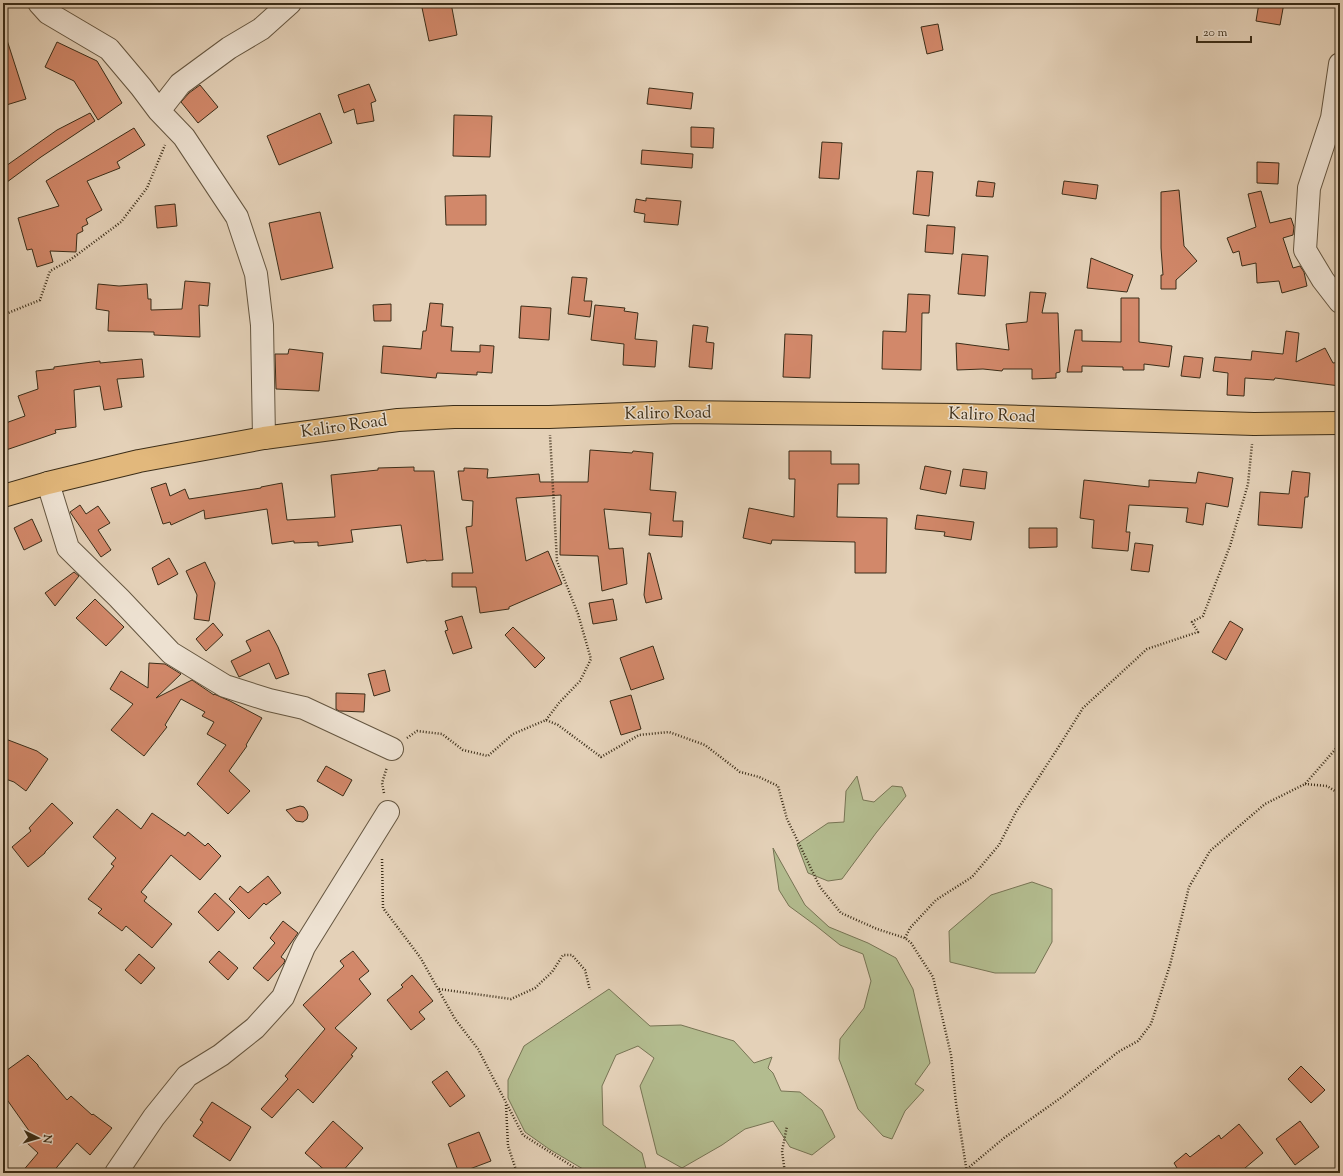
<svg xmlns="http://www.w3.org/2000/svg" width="1343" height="1176" viewBox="0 0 1343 1176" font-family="'Sorts Mill Goudy',serif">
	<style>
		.green { fill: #b3bc8f; stroke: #777454 }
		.building { fill: #d2886a; stroke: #3b2d18 }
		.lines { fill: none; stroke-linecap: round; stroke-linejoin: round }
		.minor-casing { stroke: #655640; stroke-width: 24 }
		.major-casing { stroke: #3b2d18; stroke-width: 24 }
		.path { stroke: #3b2d18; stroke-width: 2.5; stroke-dasharray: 1 2; stroke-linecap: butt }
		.minor { stroke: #ede1d1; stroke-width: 22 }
		.major { stroke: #e2b87c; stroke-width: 22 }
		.labels { text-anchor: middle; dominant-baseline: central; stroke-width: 3; stroke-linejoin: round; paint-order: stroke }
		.street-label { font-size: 17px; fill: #3b2d18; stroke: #ede1d1 }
	</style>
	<rect width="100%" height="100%" fill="#e4d1b8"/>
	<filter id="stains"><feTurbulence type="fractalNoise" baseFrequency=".005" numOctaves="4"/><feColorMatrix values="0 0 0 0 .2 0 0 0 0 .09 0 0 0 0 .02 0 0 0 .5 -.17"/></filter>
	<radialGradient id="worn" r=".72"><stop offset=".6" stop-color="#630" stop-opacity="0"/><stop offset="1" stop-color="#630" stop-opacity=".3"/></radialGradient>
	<path class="green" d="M857 776 863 800 874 802 892 786 902 787 906 796 876 833 842 879 828 881 808 873 797 844 828 823 844 822 846 791Z
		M773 848 805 905 829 927 868 943 896 958 913 989 930 1063 915 1084 924 1090 905 1111 892 1139 883 1136 858 1109 839 1059 840 1039 864 1008 871 981 863 954 840 945 815 925 789 906 779 890Z
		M1032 882 1052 889V942L1035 973H995L950 962 949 931 991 895Z
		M609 989 650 1026 681 1025 734 1041 754 1063 772 1057 768 1068 773 1073 781 1091 800 1092 822 1110 835 1137 812 1155 790 1147 773 1121 745 1129 722 1145 682 1168 657 1154 640 1086 654 1058 638 1046 616 1055 602 1086 603 1125 642 1153 647 1173H591L588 1172 549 1149 525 1132 508 1098V1080L524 1046Z"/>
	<path class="building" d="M421 3H451L457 35 429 41Z
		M1259 3H1284L1280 25 1256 21Z
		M938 24 943 50 927 54 921 27Z
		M6 37 26 99 3 106V38Z
		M57 42 97 61 122 103 98 120 74 81 45 67Z
		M369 84 376 101 371 103 374 121 357 124 354 109 344 113 338 95Z
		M200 85 218 107 198 123 181 102 189 93Z
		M649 88 693 93 691 109 647 104Z
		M90 113 95 121 41 157 3 185V168L57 130Z
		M320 113 332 143 279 165 267 136Z
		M454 115 492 116 490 157 453 156Z
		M691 127 714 128 713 148 691 147Z
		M134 128 145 145 117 162 120 168 87 181 102 210 86 219 88 224 82 227 83 231 77 234 76 252 50 251 53 262 37 267 32 249 27 250 18 218 59 206 46 181Z
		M822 142 842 143 839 179 819 178Z
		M642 150 693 154 692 168 641 164Z
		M1257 162 1279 163 1278 184 1257 183Z
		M917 171 933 172 929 216 913 214Z
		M978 181 995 183 993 197 976 196Z
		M1064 181 1098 185 1096 199 1062 194Z
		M1179 190 1184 246 1197 261 1176 280V289H1161V275H1163L1161 248V192Z
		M1261 191 1270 223 1291 218 1294 227 1293 235 1283 238 1293 268 1300 266 1304 272 1307 286 1282 293 1279 281 1257 283 1256 263 1242 266 1239 251 1233 253 1227 238 1256 227 1248 194Z
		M486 195V225H446L445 196Z
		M646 198 681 201 678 225 644 222 645 214 634 212 636 199 646 201Z
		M175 204 177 226 157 228 155 206Z
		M320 212 333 268 281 280 269 223Z
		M927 225 955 227 953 254 925 252Z
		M962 254 988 256 985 296 958 294Z
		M1091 258 1133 275 1127 292 1087 288Z
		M572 277 587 278 584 301H592L590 317 568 314Z
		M185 281 210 283 208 306 199 305 200 337 154 335V332L108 331 109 311 96 309 98 284 119 286 147 284 148 299H151V310L182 309Z
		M1030 292 1046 293 1042 313H1058L1060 372 1056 373V378L1032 379V369H1003L1002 371 983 369 957 370 956 343 1009 350 1006 324 1027 322Z
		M908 294 930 295 929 313H922L921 370 882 369 883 331 906 332Z
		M1121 298H1139V342L1172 346 1169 367 1144 364V370H1123V367L1082 366V372H1067L1075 330H1082V341L1121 342Z
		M430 303 443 304 441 326 453 327 451 351 480 352V345L494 346 492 373 477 372V375L437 373 436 378 381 373 383 346 421 349 423 331H426Z
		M391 304V321H374L373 305Z
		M595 305 625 308 624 311 638 313 635 339 657 341 655 367 623 365 624 344 591 340Z
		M521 306 551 308 549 340 519 338Z
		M693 325 708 327 706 342 714 343 712 369 689 367Z
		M1286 331 1299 333 1296 362 1325 348 1333 363 1340 362V386L1275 378 1274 380 1245 378 1244 396 1227 395 1228 373 1213 371 1215 357 1251 360 1252 351 1283 354Z
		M785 334 812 335 810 378 783 377Z
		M289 349 323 353 319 391 276 389 275 354H288Z
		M1184 356 1203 358 1200 378 1181 376Z
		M142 359 144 377 117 379 122 407 104 410 100 386 74 390 76 427 55 430 56 433 6 450 3 440V424L25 416 18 396 38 389 36 371 54 369V367L100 361V363Z
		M590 450 632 453 633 451 653 453 650 490 676 492 673 521H683L682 537 649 535 651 513 604 509 609 549 623 548 627 584 602 591 598 556 560 555 561 495 516 498 526 561 548 551 562 584 509 607V609L480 613 476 587H452V573H473L466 527 472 526 473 501 462 500 458 471H464V468L488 469 487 478 539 474 540 482H588Z
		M789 451H831V464H859V484H838L837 517 887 518 886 573H855V542L772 540 771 544 743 538 749 508 794 517 795 479H789Z
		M925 466 951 471 946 494 920 489Z
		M414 467V471H434L443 560 426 561V560L407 563 401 525 351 530 353 542 318 546V542L294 543V541L272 544 267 509 205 519 204 510 171 525 170 522 163 524 151 488 166 483 170 496 185 489 189 499 261 488V487L282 483 287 520 335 517 331 475 378 470V468Z
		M963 469 987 472 985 489 960 486Z
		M1292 471 1310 473 1308 497H1305L1302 528 1258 525 1260 492 1289 494Z
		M1198 472 1233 478 1228 507 1206 503 1203 525 1186 522 1188 508 1129 505 1126 532H1130L1128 551 1092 548 1094 520 1080 518 1084 480 1149 487V480L1196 483Z
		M80 505 86 514 98 506 110 523 98 530 111 550 101 557 70 512Z
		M917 515 974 522 971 540 944 536 945 532 915 529Z
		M32 519 42 541 24 550 14 528Z
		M1029 528H1057V547L1029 548Z
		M1135 543 1153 545 1149 572 1131 570Z
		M648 553H650L662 599 646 603 644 595Z
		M169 558 178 574 158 585 152 568Z
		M205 562 215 583 209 621 194 619 197 595 186 571Z
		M74 572 79 576 55 606 45 593Z
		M95 599 124 627 106 646 76 618Z
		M613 599 617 620 593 624 589 603Z
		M462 616 472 648 453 654 445 631 448 630 445 621Z
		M1230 621 1243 629 1226 660 1212 652Z
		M213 623 223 635 206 651 196 639Z
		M513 627 545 658 535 668 505 635Z
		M269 630 278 647 289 674 276 679 269 663 239 677 231 661 251 651 246 641Z
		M653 646 664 679 631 690 620 658Z
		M149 663 165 664 181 674 156 698 192 680 214 695V694L230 701 262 718 246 745 247 746 229 771 250 791 228 814 197 784 226 745 207 734 214 722 202 716 205 712 181 699 165 725 167 727 144 756 111 730 133 704 110 689 121 671 148 688Z
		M385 670 390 691 374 696 368 674Z
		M336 693 365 694 364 712 339 711 336 709Z
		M631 695 641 729 621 735 610 701Z
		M3 738 37 751 48 759 26 791 14 782 3 778Z
		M326 766 352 780 343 796 317 781Z
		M52 803 73 823 45 852V853L28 867 12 847 31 831 29 828Z
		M300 806 304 807 307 811 308 815 307 819 303 822 296 821 286 810Z
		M117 809 141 829 152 813 185 836 188 832 205 846 208 843 221 856 200 880 171 855 141 892 147 897 144 901 172 924 152 948 126 926 122 931 98 913 102 909 88 899 114 866 111 864 116 858 93 837Z
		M268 876 281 893 266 905 264 903 249 919 229 899 240 886 248 893Z
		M215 893 235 912 218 931 198 912Z
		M283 921 298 933 281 957 285 960 284 963 268 981 253 968 275 943 270 938Z
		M219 951 238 968 228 980 209 962Z
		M353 951 369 971 359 979 371 994 335 1028 357 1048 351 1055 353 1056 313 1103 298 1089 272 1118 261 1109 288 1079 285 1076 325 1029 303 1005 344 966 340 961Z
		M139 954 155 968 141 984 125 970Z
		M412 975 433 1001 419 1012 425 1019 411 1030 387 1000 403 987 401 985Z
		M28 1055 38 1065V1066L67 1100 71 1096 92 1115 93 1114 112 1128 90 1155 77 1143 52 1173H21L38 1153 26 1142 32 1135 3 1094V1073Z
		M1301 1066 1325 1090 1311 1103 1288 1079Z
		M447 1071 465 1096 450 1107 432 1082Z
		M212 1102 251 1127 230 1161 193 1136 203 1122 200 1120Z
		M333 1121 363 1148 341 1173H328L305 1153Z
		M1300 1121 1319 1147 1295 1165 1276 1139Z
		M1239 1124 1263 1153 1239 1173H1171L1177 1168 1174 1163 1186 1153 1190 1157 1219 1135 1221 1139Z
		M479 1132 491 1161 459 1173 448 1144Z"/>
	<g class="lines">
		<g class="minor-casing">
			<path id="minor" d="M39 3 48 13 109 49 141 87 159 111 184 137 237 217 256 274 262 325 264 438
				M1340 64 1332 118 1309 188 1305 250 1323 280 1340 302
				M159 111 180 84 229 48 261 29 290 3
				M48 483 68 548 119 598 171 653 225 686 269 700 304 708 392 749
				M116 1173 154 1117 187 1076 221 1055 255 1028 283 997 304 947 388 812"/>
		</g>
		<g class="major-casing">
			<path id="major" d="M3 496 48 483 139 461 264 438 398 420 454 417H549L679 412 958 415 1254 424 1340 423"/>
		</g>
		<path class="path" d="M3 315 40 300 50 271 70 260 121 222 147 188 165 145
			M546 720 559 703 580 681 591 659 578 614 557 561 550 435
			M407 738 417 731 442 734 463 750 488 756 513 734 546 720 558 725 601 757 639 735 669 732 705 745 740 772 759 777 778 786 787 819 820 887 841 913 877 929 905 938 911 943 933 977 951 1055 956 1103 967 1173
			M1305 784 1327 786 1340 794
			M384 793 382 783 387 767
			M382 859 383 908 420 957 455 1019 478 1049 523 1135 583 1173
			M905 938 910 928 936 900 972 877 999 845 1016 812 1056 751 1083 708 1147 649 1198 632 1192 622 1203 616 1230 546 1248 484 1252 444
			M439 989 511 999 535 988 552 972 563 955H572L585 970 590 990
			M506 1105 508 1146 517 1173
			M967 1169 1004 1138 1062 1097 1118 1052 1138 1041 1151 1024 1170 965 1189 887 1210 851 1265 804 1305 784 1340 744
			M785 1173 782 1151 787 1126"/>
		<use href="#minor" class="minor"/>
		<use href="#major" class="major"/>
	</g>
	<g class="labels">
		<g class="street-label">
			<text transform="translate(668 414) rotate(-1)">Kaliro Road</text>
			<text transform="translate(992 416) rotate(2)">Kaliro Road</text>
			<text transform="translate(344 427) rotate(-8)">Kaliro Road</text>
		</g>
	</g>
	<rect width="1343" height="1176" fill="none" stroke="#e4d1b8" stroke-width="16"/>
	<rect x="4" y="4" width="1335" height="1168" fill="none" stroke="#3b2d18" stroke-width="2"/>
	<rect x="8" y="8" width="1327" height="1160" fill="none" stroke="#3b2d18"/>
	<g transform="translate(38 1138) rotate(95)" stroke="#ede1d1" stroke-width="3" paint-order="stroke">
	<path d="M0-3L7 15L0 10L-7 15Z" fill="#3b2d18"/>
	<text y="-6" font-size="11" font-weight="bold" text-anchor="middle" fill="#3b2d18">N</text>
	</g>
	<path d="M1197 36v6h54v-6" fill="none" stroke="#3b2d18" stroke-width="2"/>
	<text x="1203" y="36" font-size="12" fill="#3b2d18" stroke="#ede1d1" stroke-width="3" paint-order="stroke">20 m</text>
	<rect width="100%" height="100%" filter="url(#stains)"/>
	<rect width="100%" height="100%" fill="url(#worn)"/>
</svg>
